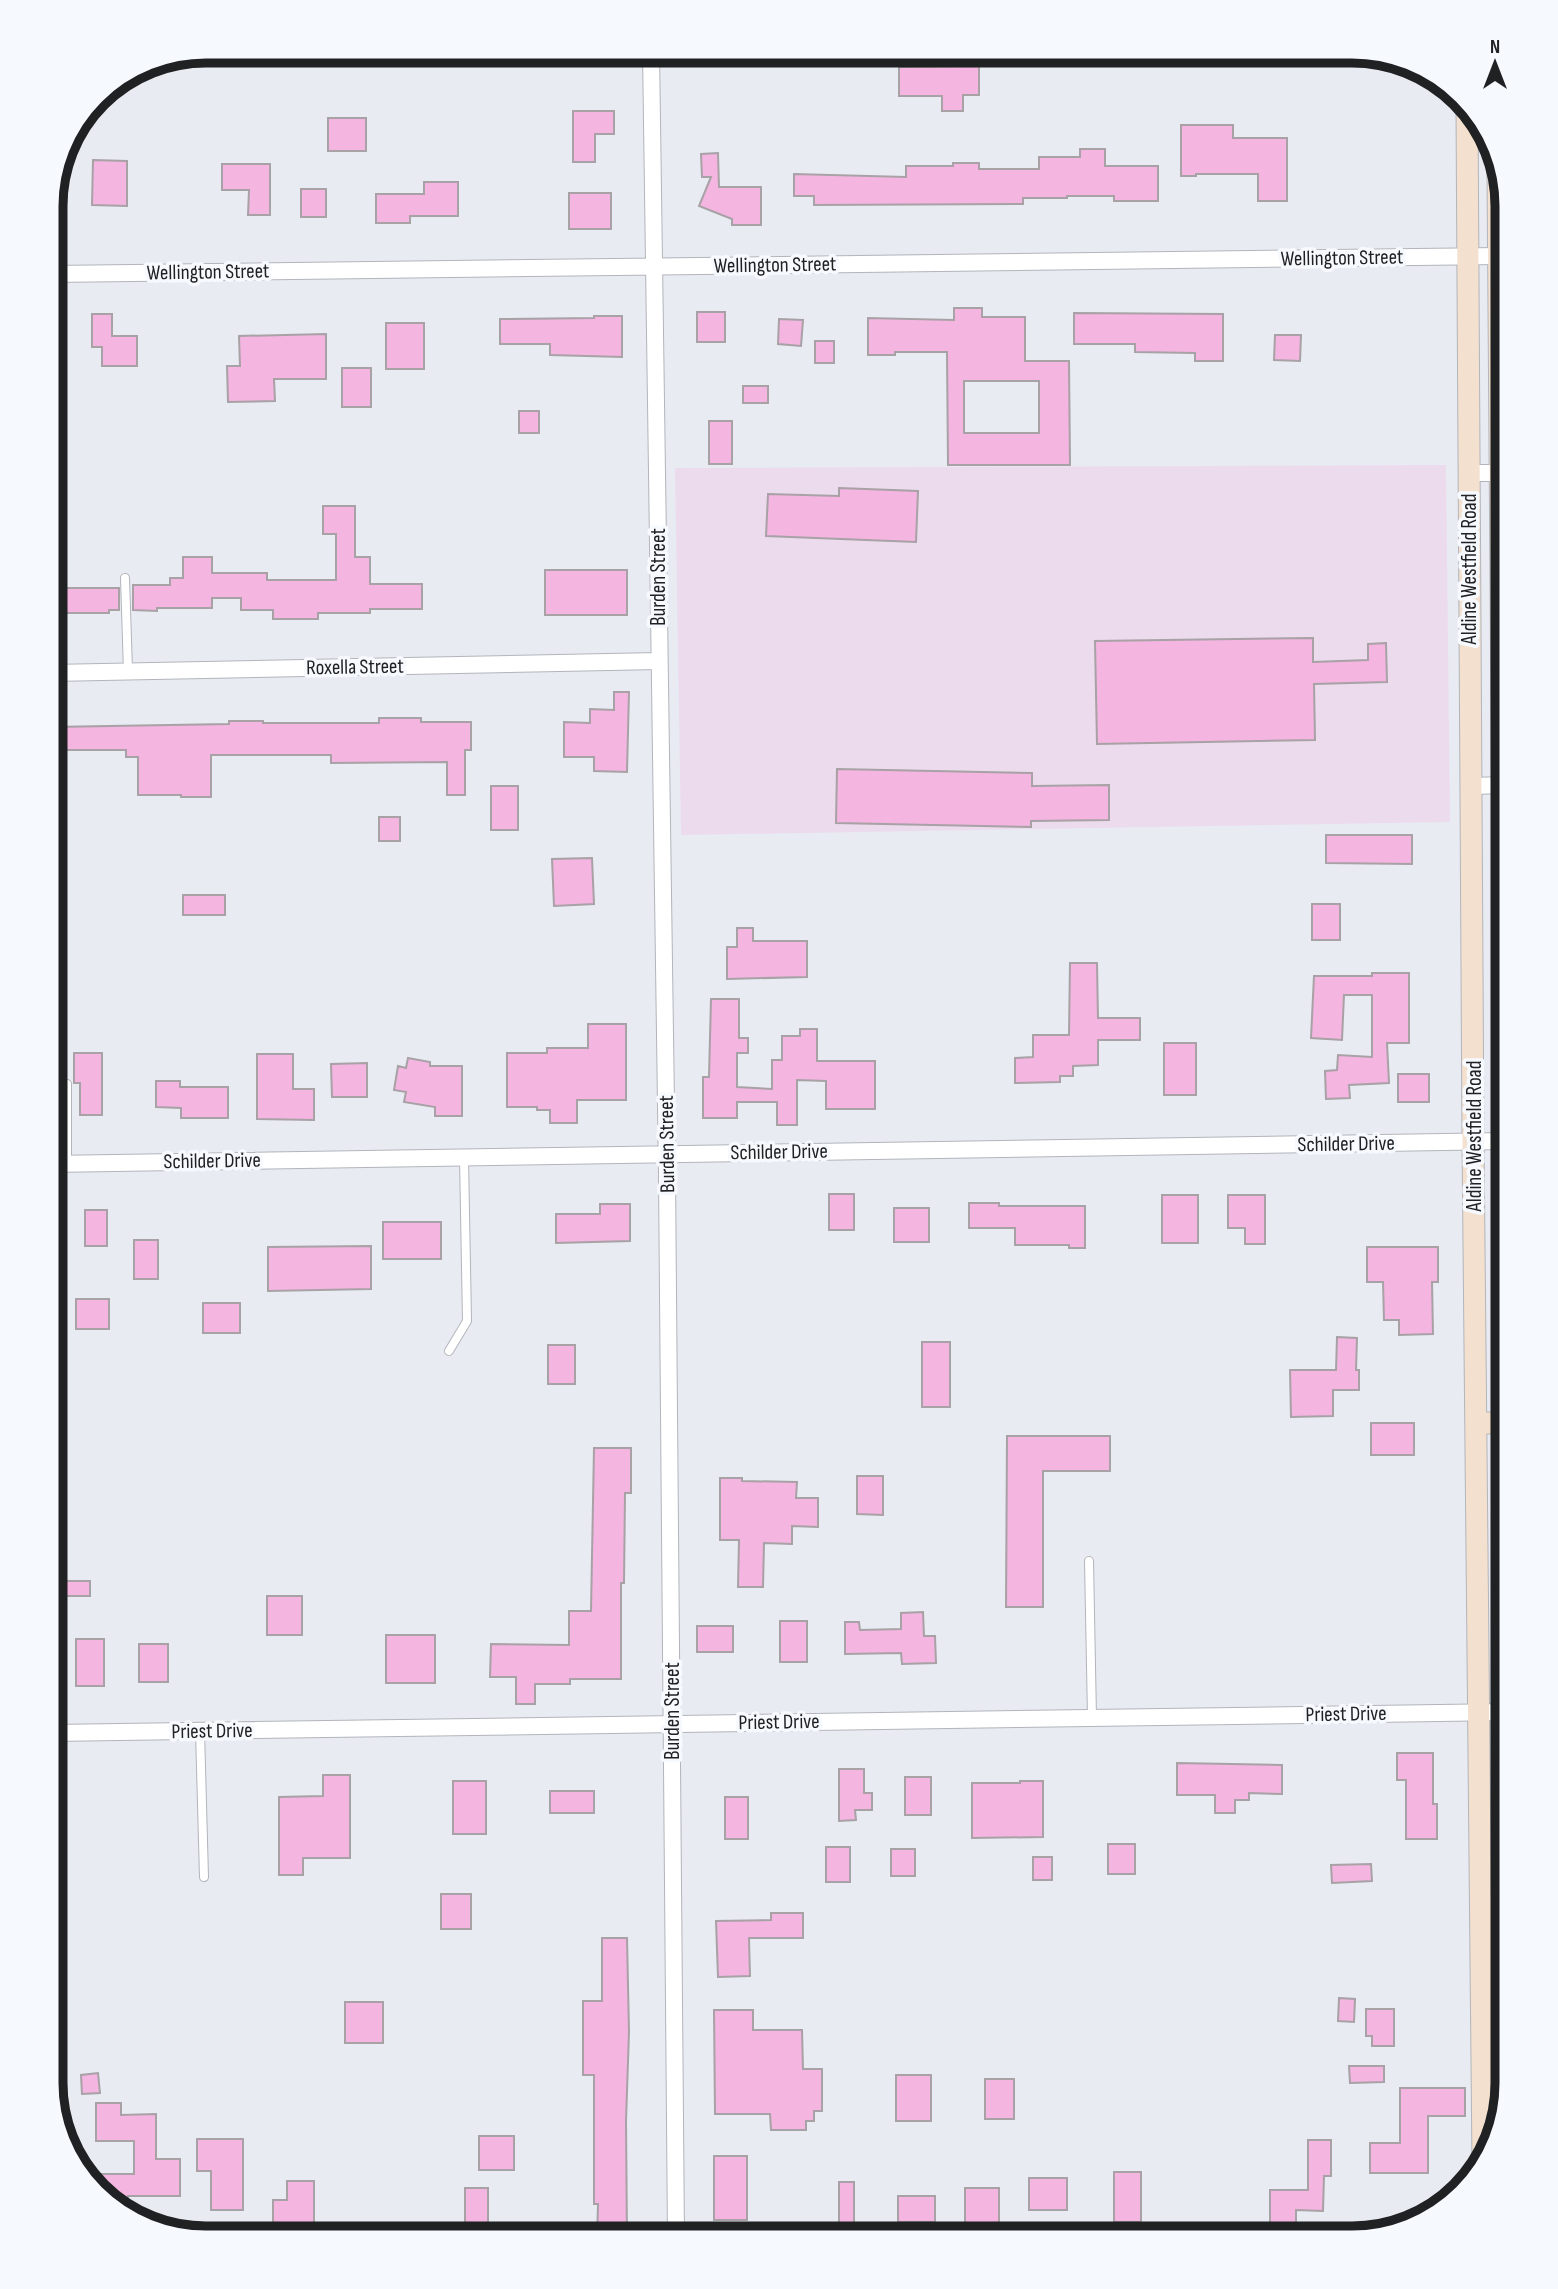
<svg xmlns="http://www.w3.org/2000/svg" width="1558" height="2289" viewBox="0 0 1558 2289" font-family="'Sofia Sans Condensed',sans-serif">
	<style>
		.industrial { fill: #ecdbed }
		.building { fill: #f4b5e0; stroke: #a8a1a6; stroke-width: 2; fill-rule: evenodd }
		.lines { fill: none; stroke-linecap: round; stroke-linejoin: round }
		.lane-casing { stroke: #b2b5bb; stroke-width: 10 }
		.street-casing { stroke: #b2b5bb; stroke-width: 18 }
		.secondary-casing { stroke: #b2b5bb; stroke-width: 23 }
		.lane { stroke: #fff; stroke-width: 8 }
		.street { stroke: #fff; stroke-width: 16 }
		.secondary { stroke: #f3e0ce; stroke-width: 21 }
		.labels { text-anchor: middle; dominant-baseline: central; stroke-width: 7; stroke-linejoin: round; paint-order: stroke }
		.street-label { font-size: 21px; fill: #202123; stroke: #f6f9fe }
		.rim { fill: none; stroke: #202123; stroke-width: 9 }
	</style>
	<rect width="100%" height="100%" fill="#e8ebf2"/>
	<path class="industrial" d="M1446 465 1450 822 681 835 675 468Z"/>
	<path class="building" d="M979 66V95H963V111H942V96H899V67Z
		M573 111H614V134H595V162H573Z
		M328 118H366V151H328Z
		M1181 125H1233V138H1287V201H1258V174H1196V176H1181Z
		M1080 149H1105V166H1158V201H1114V196H1067V198H1023V204L814 205V196H794V174L906 177V166H953V163H979V169H1039V157H1080Z
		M718 153 719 187H761V225H732V219L699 206 711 177H702L701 154Z
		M93 160 127 161V206L92 205Z
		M222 164H270V215H248L249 190H222Z
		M424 182H458V216H410V223H376V194H424Z
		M301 189H326V217H301Z
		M569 193H611V229H569Z
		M954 308H982V317H1025V361H1069L1070 465H948L947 352H895V355H868V318L954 320ZM964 381H1039V433H964Z
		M697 312H725V342H697Z
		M1074 313 1223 314V361H1195V353L1135 352V344H1074Z
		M92 314H112V336H137V366H102V347H92Z
		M594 316H622V357L550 355V344H500V319L594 318Z
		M779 319 803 320 801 346 778 344Z
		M386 323H424V369H386Z
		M326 334V379H274L275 401 228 402 227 366H240L239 336Z
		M1275 335H1301L1300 361 1274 360Z
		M815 341H834V363H815Z
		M342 368H371V407H342Z
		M743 386H768V403H743Z
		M519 411H539V433H519Z
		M709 421H732V464H709Z
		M839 488 918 491 916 542 766 536 768 494 839 496Z
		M323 506H355V557H370V584H422V609H370V613H318V619H273V610H241V598H212V608H157V611L133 610V585H170V578H183V557H212V573H267V580H336V534H323Z
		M545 570H627V615H545Z
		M51 588H119V610H109V613H51Z
		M1313 638V662L1368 660V644L1386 643 1387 682 1314 684 1315 740 1097 744 1095 641Z
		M614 692H629L627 772 594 771V757H564V722L590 723V709L614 710Z
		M379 718H421V722H471V750H465V795H447V762L331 763V755H211V797H181V795H138V757H126V750H51V727L229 724V721H263V723H379Z
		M837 769 1032 773V786L1109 785V820L1031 821V827L836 823Z
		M491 786H518V830H491Z
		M379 817H400V841H379Z
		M1326 835H1412V864L1326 863Z
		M592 858 594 904 554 906 552 859Z
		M183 895H225V915H183Z
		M1312 904H1340V940H1312Z
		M737 928H753V941H807V977L727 979V947H737Z
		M1070 963H1097L1098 1018H1140V1040H1098V1065L1073 1066V1076H1060V1082L1015 1083V1058L1033 1057V1035H1069Z
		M1372 973H1409V1043H1387L1389 1083 1349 1085 1350 1098 1326 1099 1325 1071 1337 1070 1338 1055 1372 1057V995H1344L1342 1040 1311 1038 1314 976H1372Z
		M711 999H739V1038H748V1053H737V1087L772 1089V1060H782V1036H800V1029H817V1061H875V1109H826V1081L797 1080V1125H777V1102H737V1118H703V1077H709Z
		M588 1024H626V1100H577V1123H550V1110H537V1107H507V1053H547V1048H588Z
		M1164 1043H1196V1095H1164Z
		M74 1053H102V1115H80V1083H74Z
		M257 1054H293V1089H314V1120L257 1119Z
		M408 1058 430 1062V1066H462V1116H435V1107L404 1102 406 1092 394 1090 398 1066 406 1068Z
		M367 1063V1097H332L331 1064Z
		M1398 1074H1429V1102H1398Z
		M156 1081H180V1087H228V1118H181V1108L156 1107Z
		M829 1194H854V1230H829Z
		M1162 1195H1198V1243H1162Z
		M1228 1195H1265V1244H1245V1228H1228Z
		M969 1203H999V1206H1085V1248H1069V1245H1015V1228H969Z
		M600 1204H630V1241L556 1243V1214H600Z
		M894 1208H929V1242H894Z
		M85 1210H107V1246H85Z
		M383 1222H441V1259H383Z
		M134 1240H158V1279H134Z
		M371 1246V1289L268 1291V1247Z
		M1367 1247H1438V1282H1432L1433 1334 1399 1335V1320H1384L1383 1282H1367Z
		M76 1299H109V1329H76Z
		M203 1303H240V1333H203Z
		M1337 1337 1357 1338 1356 1370H1359V1390H1333V1416L1291 1417 1290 1370H1336Z
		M922 1342H950V1407H922Z
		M548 1345H575V1384H548Z
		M1371 1423H1414V1455H1371Z
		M1007 1436H1110V1471H1043V1607H1006Z
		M594 1448H631V1493H625L624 1583H621V1679H570V1684H535V1704H516V1677H490L491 1644 569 1645V1611H591Z
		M857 1476H883V1515L857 1514Z
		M720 1478H742V1481L797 1482 796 1498H818V1527L792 1526V1544L764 1543 763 1587H738L739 1540H720Z
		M51 1581H90V1596H51Z
		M267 1596H302V1635H267Z
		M923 1612 924 1636H935L936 1663 902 1664 901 1653 845 1654V1622H859L860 1630 901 1629V1613Z
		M780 1621H807V1662H780Z
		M697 1626H733V1652H697Z
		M386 1635H435V1683H386Z
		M76 1639H104V1686H76Z
		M139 1644H168V1682H139Z
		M1397 1753H1433V1804H1437V1839H1406V1780H1397Z
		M1177 1763 1282 1765V1794L1249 1793V1800H1235V1813H1215V1795H1177Z
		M839 1769H864V1793H872V1810H855L856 1820 839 1821Z
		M323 1775H350V1858H303V1875H279V1797L323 1796Z
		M905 1777H931V1815H905Z
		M453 1781H486V1834H453Z
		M1020 1781H1043V1837L972 1838V1783H1020Z
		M550 1791H594V1813H550Z
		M725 1797H748V1839H725Z
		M1108 1844H1135V1874H1108Z
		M826 1847H850V1882H826Z
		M891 1849H915V1876H891Z
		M1033 1857H1052V1880H1033Z
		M1371 1864 1372 1881 1332 1883 1331 1865Z
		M441 1894H471V1929H441Z
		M771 1913H803V1938H749L750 1976 718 1977 716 1921 771 1920Z
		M602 1938H627L629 2032 626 2121 627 2238H597L598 2204H594V2075H583V2001H602Z
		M1339 1998 1355 1999 1354 2022 1338 2021Z
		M345 2002H383V2043H345Z
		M1366 2009H1394V2046H1372V2036H1366Z
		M714 2010H753V2030H802L803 2069H822V2111H814V2121H806V2130H771L770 2114H715Z
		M1349 2066H1384V2082L1350 2083Z
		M98 2073 100 2093 82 2094 81 2075Z
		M896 2075H931V2121H896Z
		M985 2079H1014V2119H985Z
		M1400 2088H1465V2116H1428V2173H1370V2143H1400Z
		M96 2103H121V2115L156 2114V2159H180V2196H128V2215L120 2212 84 2174H134V2141H96Z
		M479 2136H514V2170H479Z
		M197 2139H243V2210H211V2171H197Z
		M1308 2140H1331V2176H1324L1323 2211 1296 2210V2231H1270V2190H1308Z
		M714 2156H747V2220H714Z
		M1114 2172H1141V2222H1114Z
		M1029 2178H1067V2210H1029Z
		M287 2181H314V2227H273V2200H287Z
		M839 2182H854V2238H839Z
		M465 2188H488V2238H465Z
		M965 2188H999V2230H965Z
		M898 2196H935V2222H898Z"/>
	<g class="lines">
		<g class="lane-casing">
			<path id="lane" d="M125 578 128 671
				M67 1084V1164
				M449 1351 467 1321 464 1157
				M1089 1561 1092 1718
				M200 1731 204 1877"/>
		</g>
		<g class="street-casing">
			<path id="street" d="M651 51 667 1175 676 2238
				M51 274 1499 256
				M1468 473H1507
				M51 673 659 661
				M1471 786 1507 785
				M51 1164 1507 1141
				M51 1733 1507 1712"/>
		</g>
		<g class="secondary-casing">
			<path id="secondary" d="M1467 108 1473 1142 1483 2164
				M1498 173 1507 1399
				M1476 1423H1507
				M1482 1984H1507"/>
		</g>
		<use href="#lane" class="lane"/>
		<use href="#street" class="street"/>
		<use href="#secondary" class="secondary"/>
	</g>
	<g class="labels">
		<g class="street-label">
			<text transform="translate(1342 258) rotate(-1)">Wellington Street</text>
			<text transform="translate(775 265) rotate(-1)">Wellington Street</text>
			<text transform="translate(208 272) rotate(-1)">Wellington Street</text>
			<text transform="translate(1469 569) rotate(-90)">Aldine Westfield Road</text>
			<text transform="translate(658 577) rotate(-90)">Burden Street</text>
			<text transform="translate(355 667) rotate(-1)">Roxella Street</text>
			<text transform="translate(1474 1136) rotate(-90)">Aldine Westfield Road</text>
			<text transform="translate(667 1144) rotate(-91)">Burden Street</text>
			<text transform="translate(1346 1144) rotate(-1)">Schilder Drive</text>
			<text transform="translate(779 1152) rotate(-1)">Schilder Drive</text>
			<text transform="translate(212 1161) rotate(-1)">Schilder Drive</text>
			<text transform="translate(672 1711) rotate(-90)">Burden Street</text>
			<text transform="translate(1346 1714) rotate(-1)">Priest Drive</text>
			<text transform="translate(779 1722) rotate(-1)">Priest Drive</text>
			<text transform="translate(212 1731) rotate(-1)">Priest Drive</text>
		</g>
	</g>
	<path d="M0 0H1558V2289H0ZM206 63H1352A143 143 0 0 1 1495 206V2083A143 143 0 0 1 1352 2226H206A143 143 0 0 1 63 2083V206A143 143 0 0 1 206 63Z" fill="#f6f9fe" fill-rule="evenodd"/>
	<path class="rim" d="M206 63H1352A143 143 0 0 1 1495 206V2083A143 143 0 0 1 1352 2226H206A143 143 0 0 1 63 2083V206A143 143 0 0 1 206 63Z"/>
	<g transform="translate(1495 63)" stroke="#f6f9fe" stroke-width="5" paint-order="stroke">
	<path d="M0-5L12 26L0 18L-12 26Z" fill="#202123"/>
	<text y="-10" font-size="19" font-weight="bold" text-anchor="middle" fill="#202123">N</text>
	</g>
</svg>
